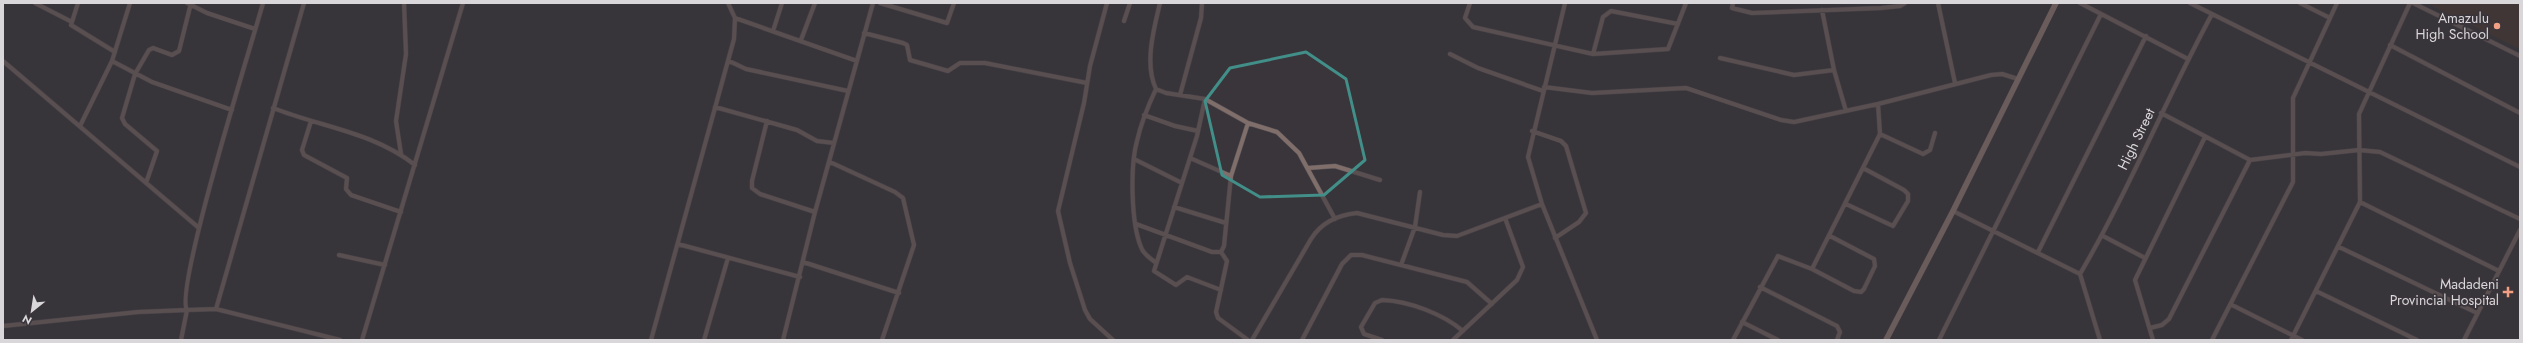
<svg xmlns="http://www.w3.org/2000/svg" width="2523" height="343" viewBox="0 0 2523 343" font-family="Jost,sans-serif">
	<style>
		.education { fill: #4c3932 }
		.lines { fill: none; stroke-linecap: round; stroke-linejoin: round }
		.street-casing { stroke: #565257; stroke-width: 5 }
		.secondary-casing { stroke: #565257; stroke-width: 6 }
		.street { stroke: #806e6a; stroke-width: 4 }
		.secondary { stroke: #a98d86; stroke-width: 5.5 }
		.marked { fill: none; stroke: #428e89; stroke-width: 3; stroke-linejoin: round }
		.poi-dot { fill: #f39f83; stroke: #39353a; stroke-width: 1.5 }
		.labels { text-anchor: middle; dominant-baseline: central; stroke-width: 3.5; stroke-linejoin: round; paint-order: stroke }
		.poi-label { font-size: 14px; fill: #d9d7da; stroke: #39353a; text-anchor: end }
		.street-label { font-size: 14px; fill: #d9d7da; stroke: #39353a }
	</style>
	<rect width="100%" height="100%" fill="#39353a"/>
	<path class="education" d="M2427 3H2520V49Z"/>
	<g class="lines">
		<g class="street-casing">
			<path id="street" d="M35 3 70 21
				M78 3 71 25 115 52
				M187 3 207 13 255 29
				M880 3 947 23 954 3
				M1107 3 1090 66 1084 103 1058 211 1070 263 1085 310 1090 319 1113 340
				M1160 3C1154 28 1144 64 1156 89L1166 93 1205 99 1248 123 1277 132 1299 153 1335 219
				M1470 3 1465 18 1473 27 1593 54 1668 49 1686 3
				M1565 3 1528 157 1542 204 1597 340
				M1733 3 1732 8 1752 13 1881 8 1900 6 1905 3
				M1938 3 1955 83
				M2080 3 2188 59
				M2190 3 2520 167
				M2300 3 2330 18
				M2413 3 2520 56
				M1822 10 1834 70 1846 111
				M735 18 857 61
				M1124 21 1130 3
				M773 31 782 3
				M864 33 903 43 907 45 910 60 948 71 960 63H985L1087 83
				M801 40 815 3
				M2390 45 2520 113
				M1450 54 1478 68 1543 91
				M1593 54 1603 17 1611 11 1678 24
				M1720 58 1794 75 1834 70
				M3 61 199 228
				M112 61 152 82 232 110
				M729 61 746 69 848 91
				M1544 87 1592 93 1686 88 1781 120 1794 122 1878 104 1991 75 2002 74 2018 79
				M1180 95 1201 18 1202 3
				M1205 99 1197 136 1154 271 1176 285 1187 277 1221 290
				M715 107 797 130 817 141 834 143
				M273 108C321 127 373 132 415 165
				M1144 115 1175 126 1198 131
				M311 121 302 150 304 155 347 178 346 189 351 195 401 212
				M767 121 752 181V188L760 194 815 212
				M80 126 112 61 130 3
				M1532 131 1561 141 1566 146 1586 213 1579 222 1555 238
				M1880 134 1923 154 1930 150 1935 133
				M401 154 396 121 406 54 404 3
				M1190 158 1231 176
				M1134 159 1182 183
				M2250 160 2305 153 2321 154 2359 150 2380 152 2520 219
				M830 162 895 192 903 198 914 245 882 340
				M1308 168 1335 166 1380 180
				M146 183 157 151 125 124 122 118 135 74 149 50 153 48 172 55 179 51 191 3
				M2360 202 2499 271
				M1846 204 1893 226 1908 201V194L1904 190 1863 168
				M1174 207 1226 223
				M1953 211 2080 274 2100 340
				M1136 224 1212 252H1221L1224 246 1231 176 1248 123
				M2103 236 2145 258
				M678 244 800 277
				M2339 247 2477 313
				M1221 252 1227 261 1216 312 1218 318 1248 340
				M2038 252 2146 36
				M339 255 385 265
				M803 262 899 293
				M1155 262C1150 258 1143 254 1141 247 1131 223 1130 166 1137 141 1141 123 1148 106 1156 89
				M1401 265 1415 227 1420 192
				M1812 269 1854 291 1861 292 1864 289 1875 266 1874 259 1830 236
				M2080 274C2129 190 2166 99 2212 14
				M1760 287 1837 326 1840 332 1837 340
				M2316 291 2417 340
				M2232 305 2302 340
				M216 309 340 340
				M1742 322 1778 340
				M3 326 138 312 187 310C174 290 252 43 263 3
				M2150 328 2162 325 2169 319 2250 160 2161 113
				M181 340 187 310 216 309 304 3
				M362 340 463 3
				M651 340 734 39 735 18 728 3
				M704 340 728 258
				M783 340 815 212 873 3
				M1252 340 1311 239C1321 223 1337 215 1357 213L1443 235 1457 236 1542 204
				M1302 340 1342 264 1351 255H1362L1467 282 1492 304
				M1382 340 1364 334 1361 327 1375 303 1382 300C1409 301 1443 314 1463 331
				M1453 340 1517 280 1523 267 1505 218
				M1733 340 1778 256 1812 269 1880 134 1878 104
				M1939 340 2101 14
				M2153 340 2135 280 2205 137
				M2212 340 2293 182V98L2337 3
				M2291 340 2360 202 2359 114 2410 3
				M2464 340 2520 230"/>
		</g>
		<g class="secondary-casing">
			<path id="secondary" d="M1886 340 1953 211 2056 3"/>
		</g>
		<use href="#street" class="street"/>
		<use href="#secondary" class="secondary"/>
	</g>
	<path d="M0 0H2523V343H0ZM1306 52 1346 79 1365 160 1324 195 1260 197 1222 175 1205 101 1230 68Z" fill="#39353a" fill-opacity=".55" fill-rule="evenodd"/>
	<path class="marked" d="M1306 52 1346 79 1365 160 1324 195 1260 197 1222 175 1205 101 1230 68Z"/>
	<g class="poi-dot">
		<circle cx="2497" cy="26" r="4"/>
		<path d="M2506 286h4v4h4v4h-4v4h-4v-4h-4v-4h4z"/>
	</g>
	<g class="labels">
		<g class="poi-label">
			<text x="2489" y="18">Amazulu<tspan x="2489" dy="16">High School</tspan></text>
			<text x="2499" y="284">Madadeni<tspan x="2499" dy="16">Provincial Hospital</tspan></text>
		</g>
		<g class="street-label">
			<text transform="translate(2136 139) rotate(-64)">High Street</text>
		</g>
	</g>
	<rect width="2523" height="343" fill="none" stroke="#d9d7da" stroke-width="8"/>
	<g transform="translate(32 311) rotate(210)" stroke="#39353a" stroke-width="3" paint-order="stroke">
	<path d="M0-3L7 15L0 10L-7 15Z" fill="#d9d7da"/>
	<text y="-6" font-size="11" font-weight="bold" text-anchor="middle" fill="#d9d7da">N</text>
	</g>
</svg>
